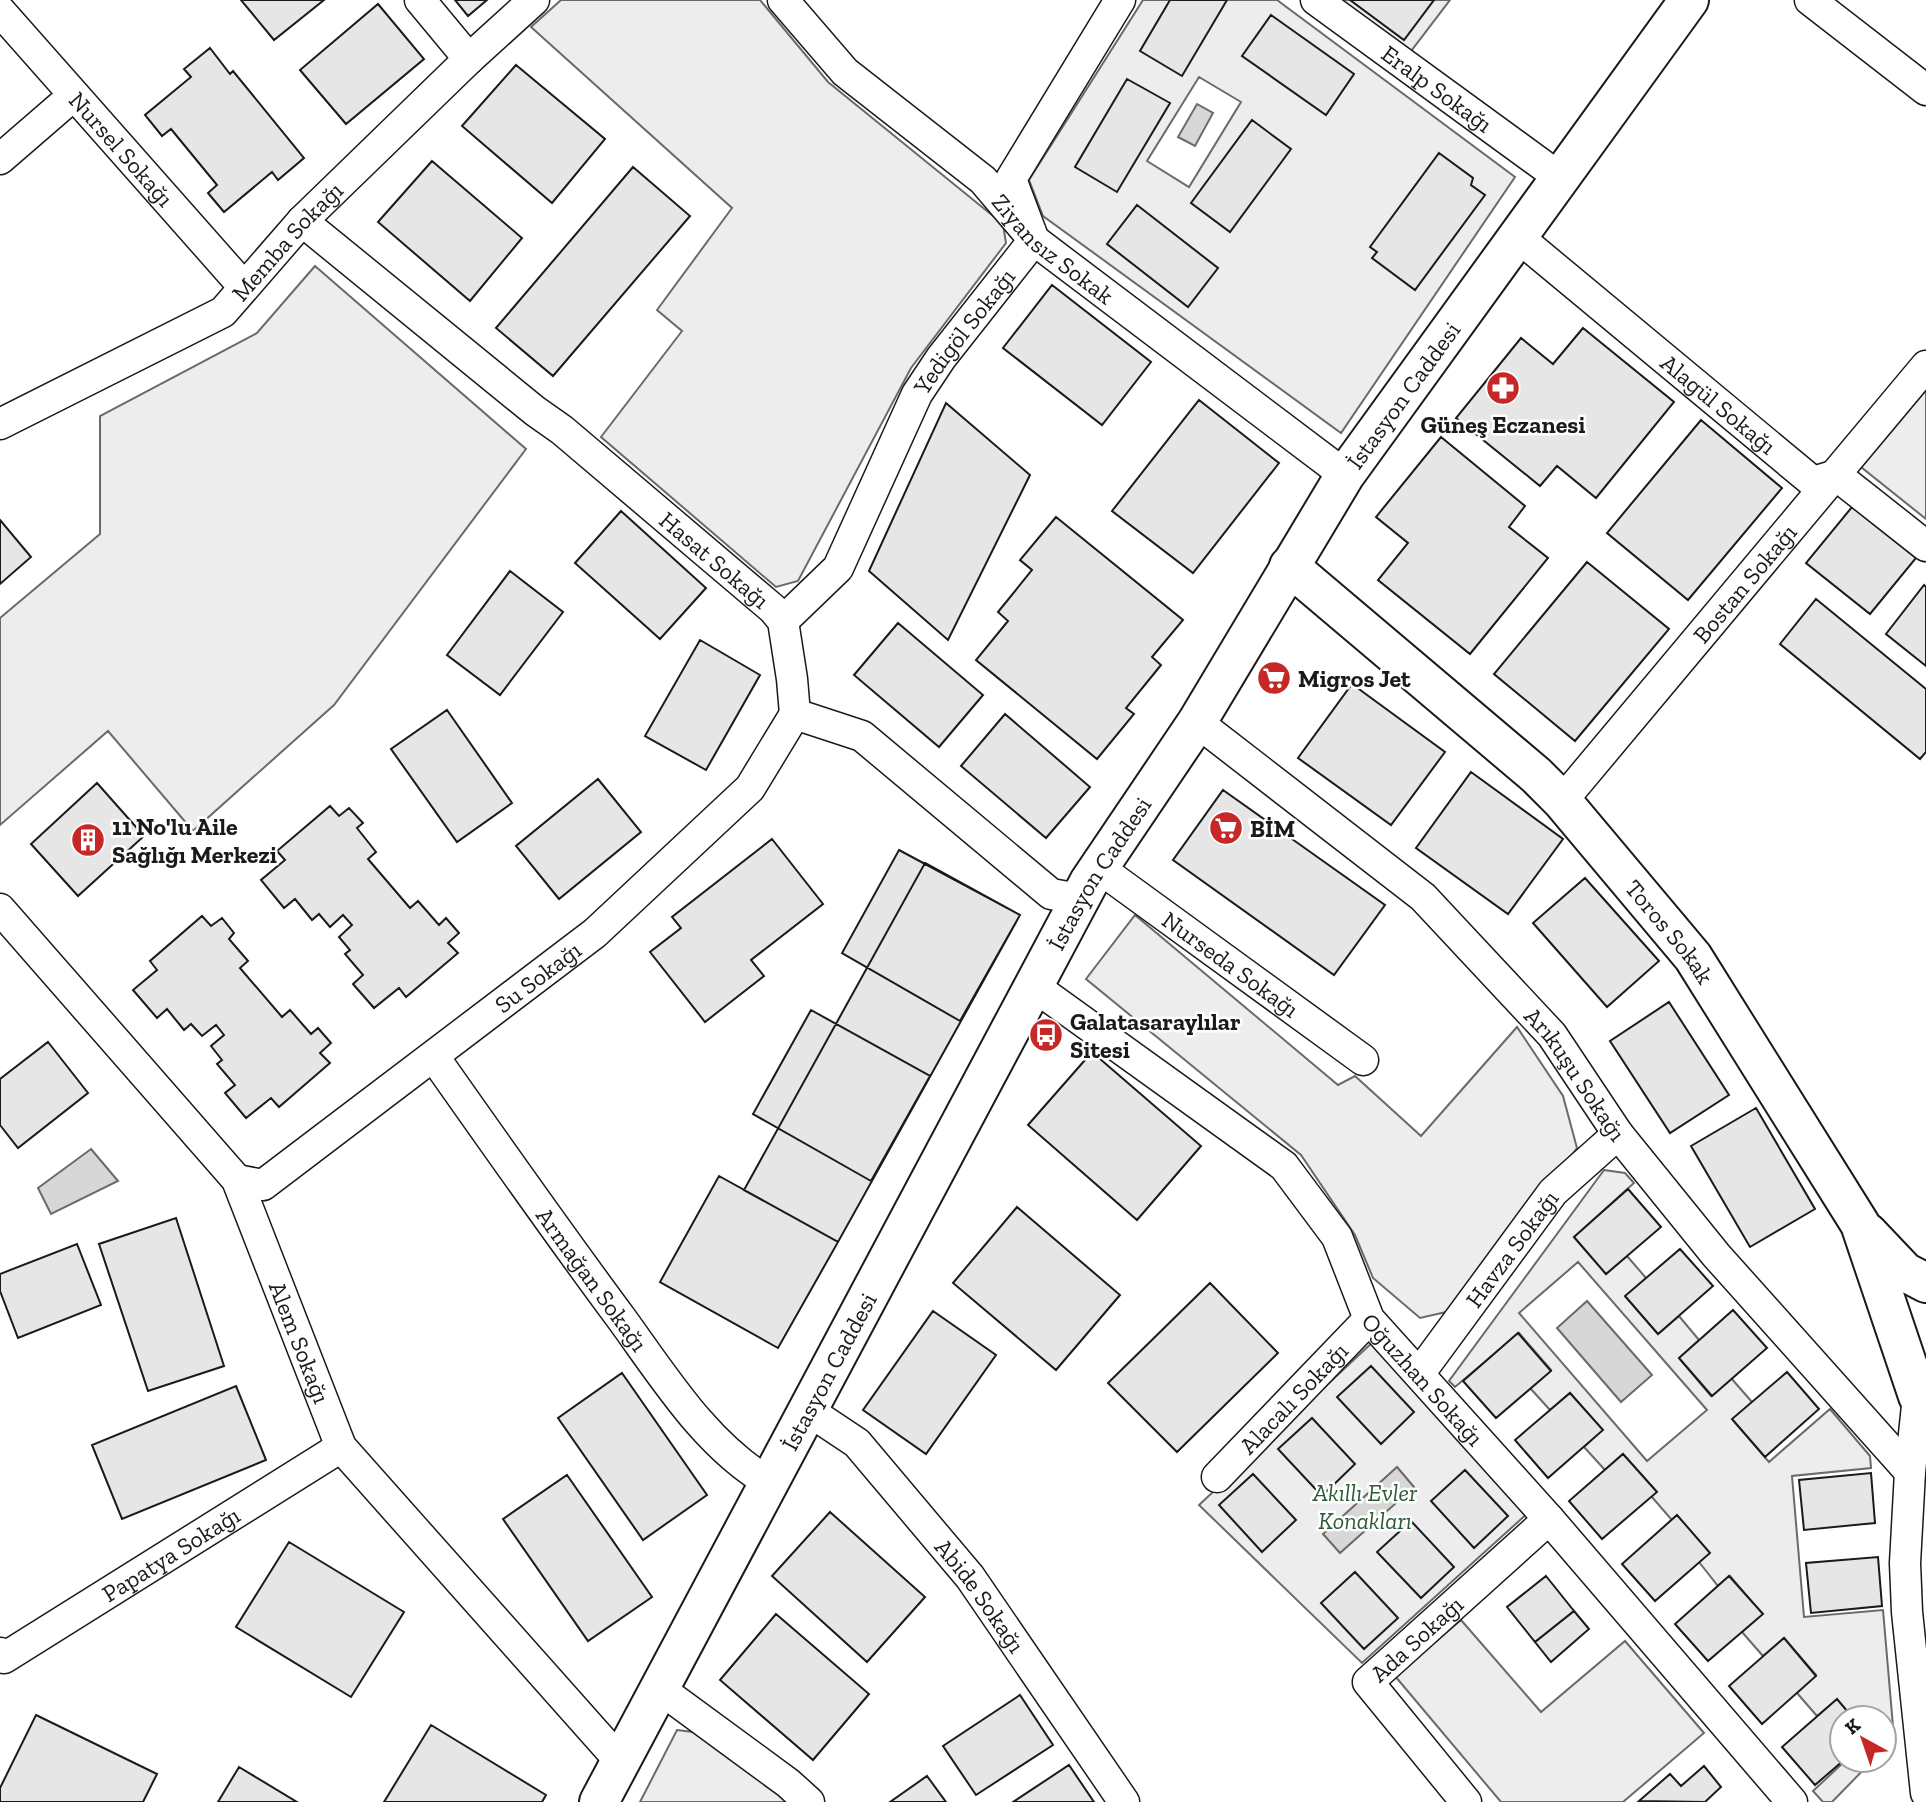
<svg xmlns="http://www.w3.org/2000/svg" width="1926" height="1802" viewBox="0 0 1926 1802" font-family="'Zilla Slab',serif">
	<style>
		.built { fill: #ededed; stroke: #6a6a6a; stroke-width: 2; fill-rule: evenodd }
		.water { fill: #d7d7d7; stroke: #6a6a6a; stroke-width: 2 }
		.building { fill: #e6e6e6; stroke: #1a1a1a; stroke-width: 2 }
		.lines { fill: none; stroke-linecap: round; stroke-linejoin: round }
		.minor-casing { stroke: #1a1a1a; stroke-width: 33 }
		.tertiary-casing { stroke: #1a1a1a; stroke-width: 42 }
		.minor { stroke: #fff; stroke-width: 30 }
		.tertiary { stroke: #fff; stroke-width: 38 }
		.labels { text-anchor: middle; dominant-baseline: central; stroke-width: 5; stroke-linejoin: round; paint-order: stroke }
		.street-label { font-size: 24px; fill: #1a1a1a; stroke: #fff }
		.poi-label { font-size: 24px; font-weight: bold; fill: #1a1a1a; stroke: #fff; text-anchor: start }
		.park-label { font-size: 24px; font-style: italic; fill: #2b5a34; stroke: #fff }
	</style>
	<rect width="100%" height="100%" fill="#fff"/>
	<path class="built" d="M561 0H760L828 82 1003 224 1006 243 911 368 798 581 776 587 601 437 682 331 657 310 732 208 531 27Z
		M1143 0H1277L1515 177 1341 433 1043 216 1029 180ZM1199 77 1241 102 1189 187 1147 161Z
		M1334 0H1450L1408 55Z
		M315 266 526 449 334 705 193 831 108 731 0 825V618L100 534V416L257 333Z
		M1926 382V519L1856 463Z
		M1135 915 1338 1085 1355 1076 1421 1136 1517 1027 1563 1096 1577 1148 1459 1309 1420 1318 1373 1278 1355 1235 1301 1155 1086 979Z
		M1604 1170 1625 1173 1634 1183 1574 1237 1606 1274 1627 1256 1646 1278 1626 1297 1658 1334 1679 1316 1699 1340 1679 1358 1711 1396 1731 1378 1752 1402 1733 1420 1769 1462 1830 1409 1870 1456 1871 1468 1792 1476 1804 1617 1883 1610 1894 1738 1884 1749V1718H1853L1837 1700 1817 1716 1797 1693 1816 1675 1784 1638 1763 1656 1742 1632 1762 1614 1730 1576 1718 1586 1699 1562 1672 1520 1651 1496 1656 1491 1623 1454 1605 1470 1584 1447 1602 1430 1570 1393 1550 1410 1530 1388 1551 1370 1519 1333 1455 1387 1449 1381ZM1578 1262 1707 1410 1647 1461 1519 1313Z
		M1376 1339 1530 1511 1362 1663 1199 1505Z
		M1461 1620 1541 1712 1625 1641 1704 1733 1623 1802H1501L1395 1676Z
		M677 1730 693 1732 775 1790 787 1802H640Z
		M1846 1760H1873L1832 1802H1823L1813 1791Z"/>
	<path class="water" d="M1197 104 1213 113 1195 146 1178 137Z
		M91 1149 118 1181 51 1214 38 1188Z
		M1587 1301 1652 1375 1621 1402 1557 1328Z
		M1397 1467 1414 1487 1340 1553 1323 1534Z"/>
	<path class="building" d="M241 0H324L274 40Z
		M455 0H487L468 16Z
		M1170 0H1227L1182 76 1140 51Z
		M1350 0H1434L1404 40Z
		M378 4 424 59 346 124 300 70Z
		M1271 15 1354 74 1326 115 1242 56Z
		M210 48 230 74 233 71 304 158 278 180 272 172 224 212 208 193 217 185 171 129 162 136 145 115 191 77 184 69Z
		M516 65 605 139 552 203 462 126Z
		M1127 79 1170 103 1117 192 1075 167Z
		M1252 120 1291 149 1230 232 1191 203Z
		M1439 153 1473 178 1471 185 1485 195 1415 290 1372 258 1377 252 1370 247Z
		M432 161 522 238 470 301 378 222Z
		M633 167 690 216 553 376 496 328Z
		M1137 205 1218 268 1188 307 1107 244Z
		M1052 285 1151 362 1102 425 1003 348Z
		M1583 328 1674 402 1596 498 1557 466 1540 486 1456 418 1521 338 1553 364Z
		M1199 400 1279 463 1193 573 1112 511Z
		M946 403 1030 475 948 640 869 571Z
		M1701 420 1782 488 1688 600 1607 533Z
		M1441 437 1525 506 1509 527 1548 558 1470 654 1378 580 1408 543 1376 517Z
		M1852 507 1916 558 1870 614 1806 563Z
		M621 511 706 588 660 639 575 563Z
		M1056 517 1183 620 1152 657 1161 665 1126 708 1134 714 1097 759 976 660 1008 621 998 612 1032 570 1020 560Z
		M0 520 31 557 0 584Z
		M1587 562 1669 629 1575 741 1494 674Z
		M510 571 563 612 500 695 447 655Z
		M1924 585 1926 587V666L1886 634Z
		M1816 599 1926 689V752L1920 759 1780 644Z
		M898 623 983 695 939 747 854 675Z
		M700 640 760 675 706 770 645 736Z
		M1352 684 1445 752 1391 825 1298 758Z
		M447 710 512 803 457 842 391 749Z
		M1005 714 1090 787 1046 838 961 766Z
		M1471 772 1563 839 1508 914 1416 848Z
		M598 779 641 832 559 899 516 846Z
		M97 783 144 836 78 896 31 844Z
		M1223 790 1385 905 1334 975 1173 860Z
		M330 806 339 816 349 808 363 823 357 828 376 852 368 859 410 908 418 901 439 925 446 918 459 933 448 943 458 953 406 997 399 988 374 1008 353 984 363 975 345 954 350 950 339 937 352 925 343 915 330 927 319 914 312 920 295 899 284 908 261 880 285 860 277 851Z
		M772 839 823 904 751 960 764 976 705 1022 650 952 681 928 672 917Z
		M899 850 1020 915 960 1021 842 953Z
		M925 863 1020 915 838 1242 744 1190Z
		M1585 878 1659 961 1607 1007 1533 923Z
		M202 916 211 926 222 918 234 933 229 939 248 961 240 968 282 1017 290 1010 311 1034 318 1028 331 1043 320 1053 330 1063 279 1107 271 1098 246 1118 225 1093 235 1085 217 1064 222 1060 211 1046 224 1035 216 1025 202 1036 191 1024 184 1030 167 1009 157 1018 133 990 157 970 150 961Z
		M1669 1002 1729 1095 1670 1133 1610 1041Z
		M811 1010 930 1076 871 1181 753 1114Z
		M48 1042 88 1093 18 1148 0 1125V1079Z
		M1092 1052 1201 1146 1137 1220 1028 1125Z
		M1756 1108 1815 1209 1750 1247 1691 1146Z
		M719 1176 838 1242 778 1348 660 1282Z
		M1628 1189 1661 1227 1606 1274 1574 1237Z
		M1017 1207 1120 1295 1056 1370 953 1283Z
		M176 1218 224 1366 148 1391 99 1244Z
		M77 1244 101 1305 18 1338 0 1291V1274Z
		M1680 1249 1713 1286 1658 1334 1625 1296Z
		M1210 1283 1278 1353 1177 1452 1108 1383Z
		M1733 1310 1767 1348 1712 1396 1679 1358Z
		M933 1311 996 1355 926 1454 863 1410Z
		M1518 1333 1551 1371 1496 1418 1463 1381Z
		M1371 1366 1414 1412 1381 1444 1337 1397Z
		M1787 1372 1819 1409 1765 1457 1732 1419Z
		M622 1373 707 1495 643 1540 558 1418Z
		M236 1386 266 1460 122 1519 92 1445Z
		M1570 1393 1603 1430 1548 1478 1515 1440Z
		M1312 1418 1355 1464 1322 1496 1278 1449Z
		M1623 1454 1657 1492 1602 1539 1569 1501Z
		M1465 1470 1508 1516 1474 1548 1431 1501Z
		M1871 1473 1875 1523 1804 1530 1799 1480Z
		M1253 1474 1296 1520 1262 1552 1219 1505Z
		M567 1475 652 1597 588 1641 503 1519Z
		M830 1512 925 1597 867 1662 772 1576Z
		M1677 1515 1710 1553 1655 1601 1622 1564Z
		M1411 1521 1454 1567 1421 1598 1377 1552Z
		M289 1542 404 1612 351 1697 236 1627Z
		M1878 1557 1882 1606 1811 1613 1806 1563Z
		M1355 1572 1398 1618 1364 1649 1321 1603Z
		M1546 1576 1574 1611 1535 1642 1507 1607Z
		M1729 1576 1763 1614 1708 1661 1675 1624Z
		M1574 1611 1589 1629 1551 1662 1535 1642Z
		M776 1614 869 1694 813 1760 720 1680Z
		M1784 1638 1816 1676 1762 1724 1729 1686Z
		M1020 1695 1053 1745 976 1795 943 1746Z
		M1837 1699 1853 1718H1842L1844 1760 1815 1785 1782 1747Z
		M36 1715 157 1774 143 1802H0V1788Z
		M431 1725 546 1795 542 1802H384Z
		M1069 1765 1094 1802H1013Z
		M1704 1766 1721 1787 1705 1802 1639 1801 1670 1774 1681 1786Z
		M239 1767 297 1802H218Z
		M927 1776 946 1802H890Z"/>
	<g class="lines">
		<g class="minor-casing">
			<g id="minor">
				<path d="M420 0 469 59"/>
				<path id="s1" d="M783 0 845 72 983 180 1034 240 1345 475"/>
				<path id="s2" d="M1316 0 1559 177"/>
				<path d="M1810 0 1926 90"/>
				<path id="s3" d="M0 11 244 287"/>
				<path d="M0 159 74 95"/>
				<path id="s4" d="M302 221 535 411 562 430 773 609 783 621 792 679 795 714"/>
				<path id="s5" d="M1518 237 1813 482 1836 475 1926 546"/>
				<path id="s6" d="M0 424 223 312 302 221 469 59 534 0"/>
				<path id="s7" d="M783 621 838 568 917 394 941 358 1034 240 1011 179 1120 0"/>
				<path d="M795 714 862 736 1051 894 1080 899"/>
				<path id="s8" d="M1197 722 1423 897 1552 1035 1618 1134 1716 1255 1910 1472"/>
				<path id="s9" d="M1562 801 1926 366"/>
				<path id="s10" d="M1099 868 1363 1060"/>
				<path id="s11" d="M0 909 237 1180 341 1447 621 1762"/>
				<path id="s12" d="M1035 987 1284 1166 1337 1237 1369 1319 1549 1519 1792 1802"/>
				<path id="s13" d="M434 1057C496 1145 557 1232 621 1318 664 1377 706 1446 770 1483"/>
				<path id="s14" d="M237 1180 263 1185 595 933 750 788 795 714"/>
				<path id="s15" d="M1419 1374 1553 1192 1618 1134"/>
				<path d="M1923 1374 1918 1396 1910 1472 1905 1563 1907 1612 1926 1793"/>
				<path id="s16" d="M809 1411 857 1443 970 1577 1124 1802"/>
				<path id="s17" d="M1217 1477 1369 1319"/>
				<path id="s18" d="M0 1653 4 1658 341 1447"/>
				<path d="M660 1689 788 1783 809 1802"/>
				<path id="s19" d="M1466 1802 1368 1682 1549 1519"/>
			</g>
		</g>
		<g class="tertiary-casing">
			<g id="tertiary">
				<path id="s20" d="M1289 566 1536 775 1562 801 1693 957 1860 1224 1918 1396"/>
				<path d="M1868 1233 1905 1272 1926 1283"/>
				<path id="s21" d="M599 1802 1089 882 1197 722 1345 475 1689 0"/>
			</g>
		</g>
		<use href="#minor" class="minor"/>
		<use href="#tertiary" class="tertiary"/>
	</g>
	<defs>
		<g id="pharmacy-disc" transform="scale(1.75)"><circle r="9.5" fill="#c62828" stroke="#fff"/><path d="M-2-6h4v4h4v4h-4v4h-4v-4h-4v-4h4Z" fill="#fff"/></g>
		<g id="supermarket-disc" transform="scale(1.75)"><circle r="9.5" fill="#c62828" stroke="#fff"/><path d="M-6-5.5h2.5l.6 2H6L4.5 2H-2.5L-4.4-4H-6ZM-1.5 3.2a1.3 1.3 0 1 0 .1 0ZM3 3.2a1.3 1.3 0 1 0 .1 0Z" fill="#fff"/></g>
		<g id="building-disc" transform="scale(1.75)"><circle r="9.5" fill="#c62828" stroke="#fff"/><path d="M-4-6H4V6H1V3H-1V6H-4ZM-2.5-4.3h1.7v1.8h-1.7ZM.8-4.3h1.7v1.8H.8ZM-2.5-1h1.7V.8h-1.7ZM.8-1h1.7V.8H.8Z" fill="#fff"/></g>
		<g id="bus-disc" transform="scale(1.75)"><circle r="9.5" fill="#c62828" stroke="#fff"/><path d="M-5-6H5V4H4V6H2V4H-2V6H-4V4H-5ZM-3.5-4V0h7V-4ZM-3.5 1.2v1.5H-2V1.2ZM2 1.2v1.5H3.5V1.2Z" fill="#fff"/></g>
	</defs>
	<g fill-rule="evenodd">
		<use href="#pharmacy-disc" x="1503" y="388"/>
		<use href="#supermarket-disc" x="1274" y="678"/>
		<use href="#supermarket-disc" x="1226" y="828"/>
		<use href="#building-disc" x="88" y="840"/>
		<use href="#bus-disc" x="1046" y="1035"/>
	</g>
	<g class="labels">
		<g class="street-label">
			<text stroke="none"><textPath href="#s2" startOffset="150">Eralp Sokağı</textPath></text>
			<text stroke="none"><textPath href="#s3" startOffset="184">Nursel Sokağı</textPath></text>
			<text stroke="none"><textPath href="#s6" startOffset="345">Memba Sokağı</textPath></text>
			<text stroke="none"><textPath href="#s1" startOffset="369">Ziyansız Sokak</textPath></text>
			<text stroke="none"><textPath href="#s7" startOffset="346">Yedigöl Sokağı</textPath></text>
			<text stroke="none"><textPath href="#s21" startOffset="1622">İstasyon Caddesi</textPath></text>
			<text stroke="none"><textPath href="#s5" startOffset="261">Alagül Sokağı</textPath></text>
			<text stroke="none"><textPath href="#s4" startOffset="534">Hasat Sokağı</textPath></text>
			<text stroke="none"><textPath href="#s9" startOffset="284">Bostan Sokağı</textPath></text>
			<text stroke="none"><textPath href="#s21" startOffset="1055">İstasyon Caddesi</textPath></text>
			<text stroke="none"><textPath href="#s20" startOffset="530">Toros Sokak</textPath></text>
			<text stroke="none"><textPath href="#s10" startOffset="163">Nurseda Sokağı</textPath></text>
			<text stroke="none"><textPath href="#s14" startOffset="371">Su Sokağı</textPath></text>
			<text stroke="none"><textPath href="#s8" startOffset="520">Arıkuşu Sokağı</textPath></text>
			<text stroke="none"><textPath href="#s15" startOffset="156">Havza Sokağı</textPath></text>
			<text stroke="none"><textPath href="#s13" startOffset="273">Armağan Sokağı</textPath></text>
			<text stroke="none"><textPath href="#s11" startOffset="534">Alem Sokağı</textPath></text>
			<text stroke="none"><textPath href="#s21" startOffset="488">İstasyon Caddesi</textPath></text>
			<text stroke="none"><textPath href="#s12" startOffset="564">Oğuzhan Sokağı</textPath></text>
			<text stroke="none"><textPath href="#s17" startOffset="110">Alacalı Sokağı</textPath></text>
			<text stroke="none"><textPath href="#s18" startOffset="203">Papatya Sokağı</textPath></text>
			<text stroke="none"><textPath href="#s16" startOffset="254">Abide Sokağı</textPath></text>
			<text stroke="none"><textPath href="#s19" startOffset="220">Ada Sokağı</textPath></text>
		</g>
		<g class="poi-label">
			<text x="1503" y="424" text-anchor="middle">Güneş Eczanesi</text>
			<text x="1298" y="678">Migros Jet</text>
			<text x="112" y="826">11 No'lu Aile<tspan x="112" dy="28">Sağlığı Merkezi</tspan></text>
			<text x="1250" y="828">BİM</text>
			<text x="1070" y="1021">Galatasaraylılar<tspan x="1070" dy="28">Sitesi</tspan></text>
		</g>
		<g class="park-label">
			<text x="1365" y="1492">Akıllı Evler<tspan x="1365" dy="28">Konakları</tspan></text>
		</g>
	</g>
	<g transform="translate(1863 1739) rotate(320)"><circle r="33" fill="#ffffff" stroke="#a3a3a3" stroke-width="2"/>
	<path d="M0-5L12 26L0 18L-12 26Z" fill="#c62828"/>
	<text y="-10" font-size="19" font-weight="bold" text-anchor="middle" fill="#1a1a1a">K</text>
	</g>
</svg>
